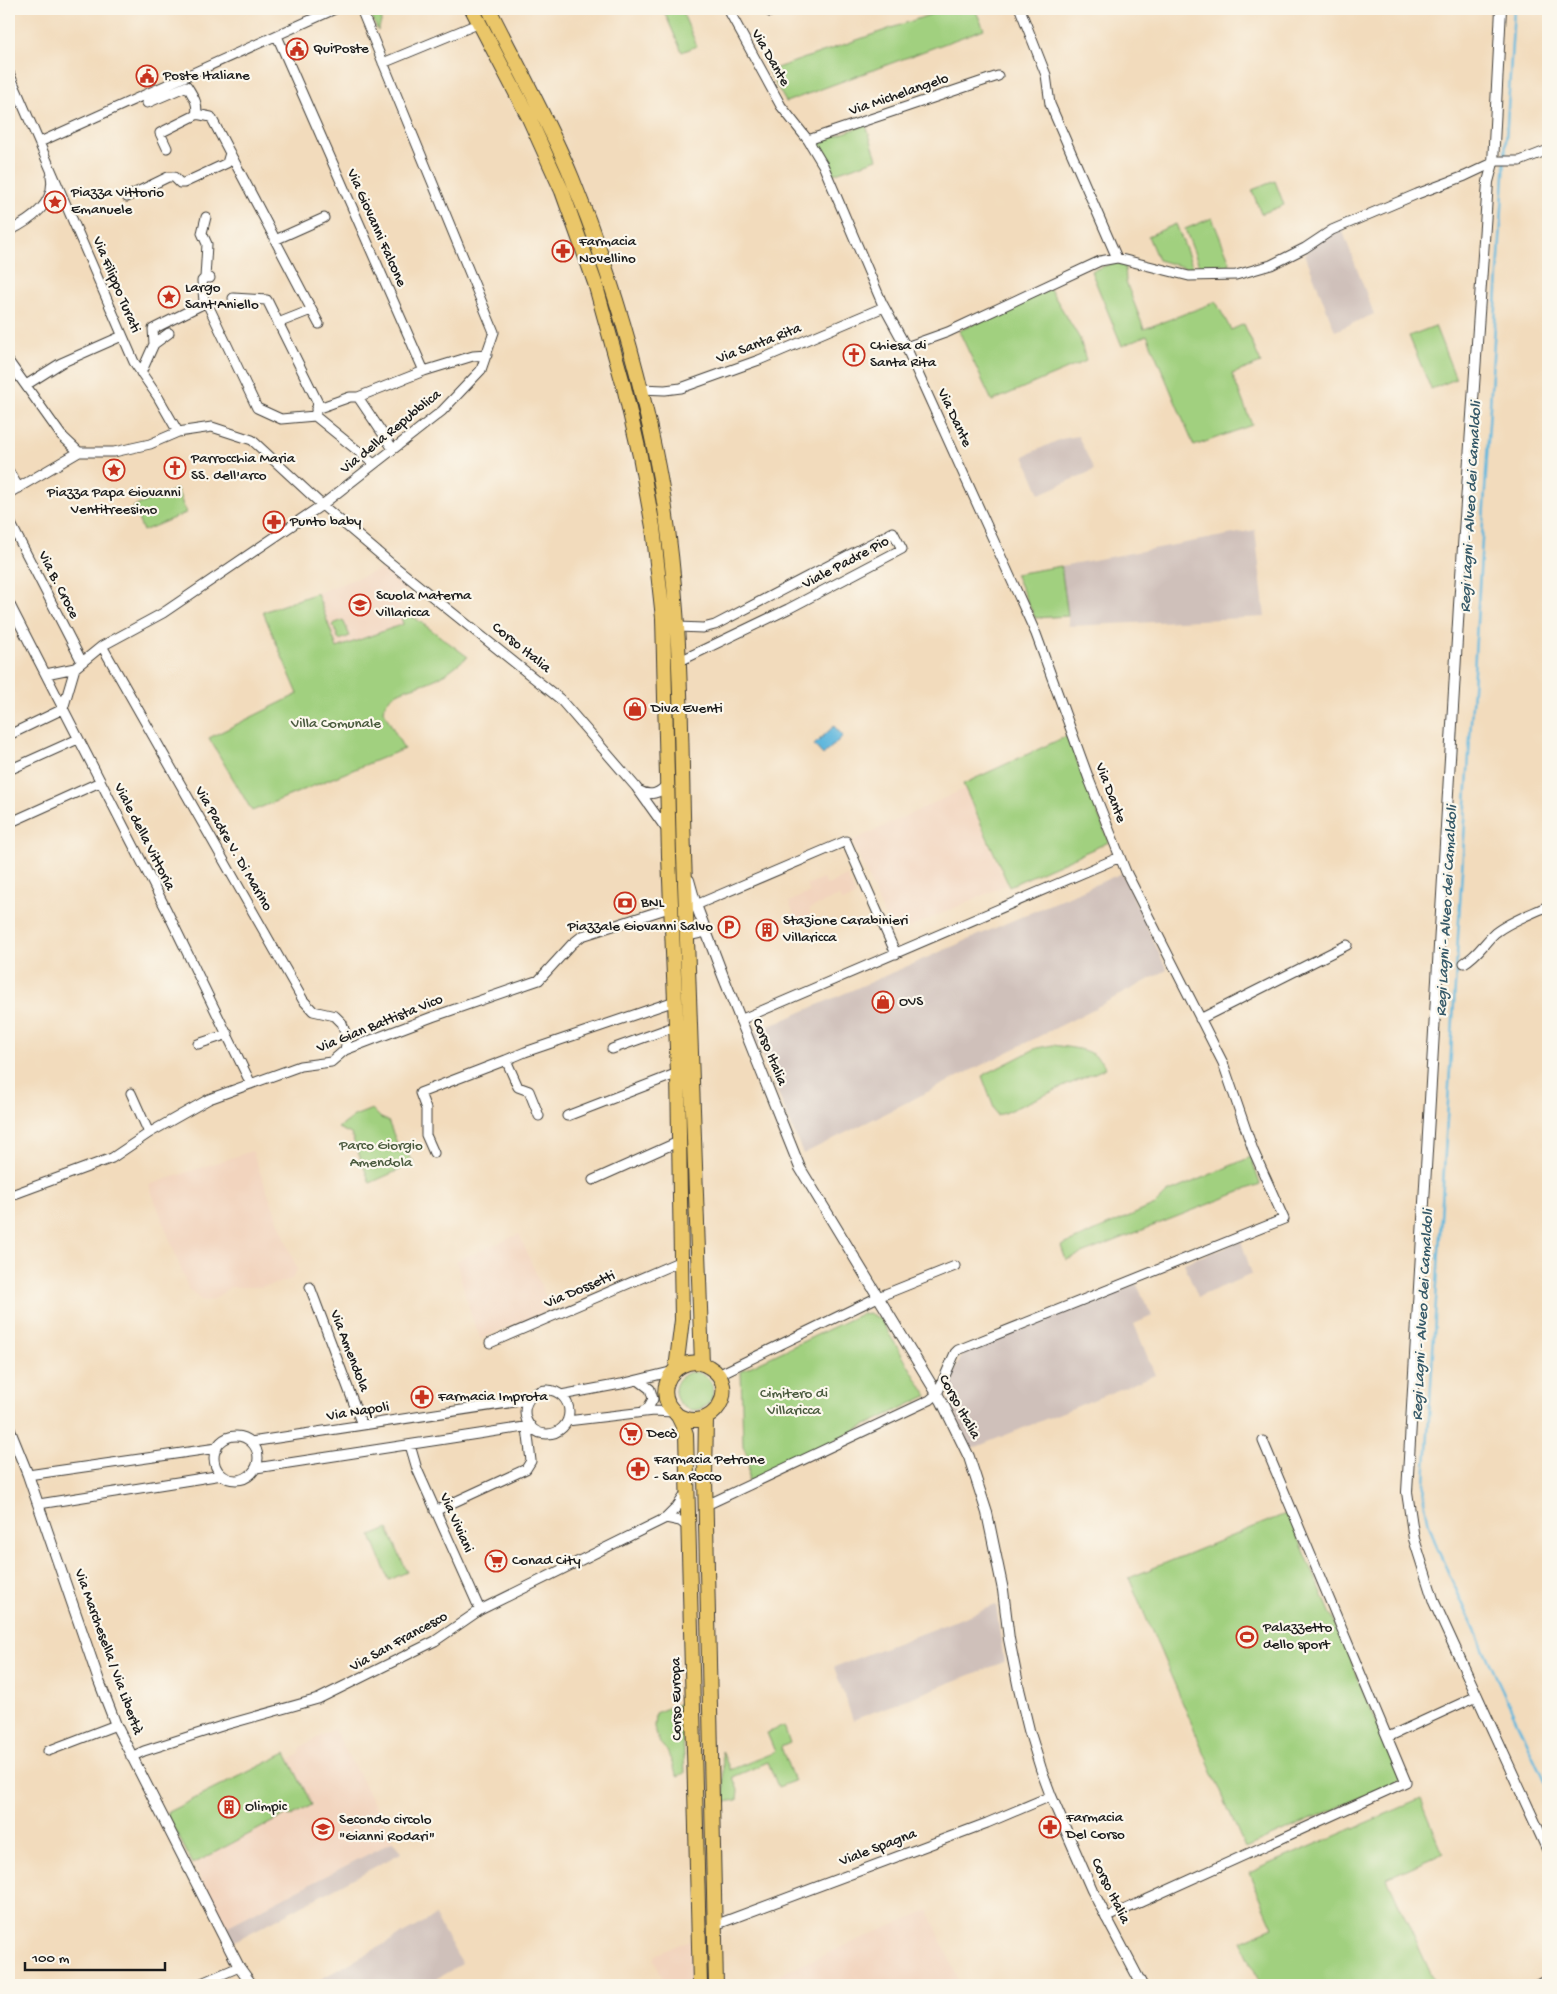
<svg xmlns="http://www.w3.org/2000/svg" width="1557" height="1994" viewBox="0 0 1557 1994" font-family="'Gochi Hand',sans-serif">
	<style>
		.built { fill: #f2d4be }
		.industrial { fill: #cfc0ba }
		.green { fill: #a1d07f; stroke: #5e764e }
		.water { fill: #60b7dd; stroke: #3e6a7c }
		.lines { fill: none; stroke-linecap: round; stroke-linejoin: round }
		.stream { stroke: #60b7dd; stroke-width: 2.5 }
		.minor-casing { stroke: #3c3934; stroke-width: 11 }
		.tertiary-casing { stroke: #3c3934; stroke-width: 12 }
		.primary-casing { stroke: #3c3934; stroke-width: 16 }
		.minor { stroke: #fff; stroke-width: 9 }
		.tertiary { stroke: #fff; stroke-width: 10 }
		.primary { stroke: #eac669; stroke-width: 14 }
		.labels { text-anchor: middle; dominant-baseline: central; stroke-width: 4.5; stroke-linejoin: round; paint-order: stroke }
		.poi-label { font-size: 15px; fill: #1c1c1c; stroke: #fbf7ec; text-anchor: start }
		.street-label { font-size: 15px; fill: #1c1c1c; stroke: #fbf7ec }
		.park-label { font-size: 15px; fill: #4b5b3f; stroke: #fbf7ec }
		.water-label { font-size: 16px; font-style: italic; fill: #375a69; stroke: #fbf7ec }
	</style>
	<rect width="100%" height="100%" fill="#fbf7ec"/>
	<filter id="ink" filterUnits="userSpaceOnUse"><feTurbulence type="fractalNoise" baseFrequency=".02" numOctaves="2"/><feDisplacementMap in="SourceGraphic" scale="10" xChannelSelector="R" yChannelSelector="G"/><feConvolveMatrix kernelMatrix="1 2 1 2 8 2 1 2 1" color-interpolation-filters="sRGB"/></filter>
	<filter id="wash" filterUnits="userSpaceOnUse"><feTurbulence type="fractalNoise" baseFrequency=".0096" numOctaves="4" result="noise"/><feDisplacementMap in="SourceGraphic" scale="20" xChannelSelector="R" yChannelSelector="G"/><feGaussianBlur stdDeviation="1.12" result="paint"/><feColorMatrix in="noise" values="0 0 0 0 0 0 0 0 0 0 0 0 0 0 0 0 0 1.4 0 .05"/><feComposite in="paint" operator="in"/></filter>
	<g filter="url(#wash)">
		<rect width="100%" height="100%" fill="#f2dbbc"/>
		<path class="built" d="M384 568 410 587 406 591 396 595 404 624 337 648 317 593Z
			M964 789 1006 885 893 935 852 841Z
			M847 876 856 896 842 902 839 896 809 909 811 915 797 921 789 902 810 892 807 885 823 878 827 885Z
			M252 1151 297 1270 292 1279 279 1283 260 1287H230L214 1299 207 1301 201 1300 189 1290 149 1185Z
			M519 1234 551 1309 481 1339 472 1318 456 1261Z
			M334 1729 394 1841 226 1927 193 1864 287 1814 289 1817 312 1805 289 1760 299 1754 302 1746Z
			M928 1910 960 1984 957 1985H754Z
			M692 1939 694 1985H665L655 1960 656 1955Z"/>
		<path class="industrial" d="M1339 221 1374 314 1335 331 1305 254 1309 251 1303 240Z
			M1078 436 1094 470 1040 494 1024 456 1061 439Z
			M1255 530 1265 617 1069 626 1061 566Z
			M1122 873 1167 970 1078 1017 803 1154 753 1033Z
			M1241 1241 1252 1274 1198 1297 1184 1263Z
			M1136 1283 1152 1316 1134 1324 1155 1375 971 1449 949 1400 952 1378 960 1359 966 1352Z
			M996 1605 1004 1662 853 1720 834 1667Z
			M394 1841 401 1853 229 1944 222 1930 226 1927Z
			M435 1916 462 1964 425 1985H310Z"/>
		<path class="green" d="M368 9H394L384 13 378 31Z
			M663 9H681L697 46 682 52Z
			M946 9H975L984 29 786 102 768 71Z
			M866 125 877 159 833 174 815 143Z
			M1275 181 1284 205 1261 214 1252 190Z
			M1212 218 1230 262 1228 268 1201 270 1185 229Z
			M1176 224 1194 270 1158 260 1148 236Z
			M1113 263 1125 264 1126 282 1144 329 1216 302 1231 330 1244 324 1261 363 1232 374 1252 425 1194 446 1147 335 1122 346 1091 271Z
			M1050 289 1080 339 1086 361 992 401 959 331Z
			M1435 326 1456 379 1431 389 1409 336Z
			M177 489 186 513 143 531 133 507Z
			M1061 566 1068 616 1035 618 1015 574Z
			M317 593 337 648 403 624 400 614 407 612 468 657C457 664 447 674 435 679 418 688 389 688 383 710L404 749 252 811 209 738 298 694 263 612Z
			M343 620 350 636 339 640 333 624Z
			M1067 736 1109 842 1009 886 963 784Z
			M1053 1045C1075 1049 1093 1047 1106 1068L997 1116 982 1076 1037 1048Z
			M372 1109 381 1118 388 1121 397 1143 415 1163 370 1183 351 1134 338 1128 354 1116Z
			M1251 1157 1260 1184 1066 1260 1061 1246 1155 1205 1167 1193Z
			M869 1313 880 1319 927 1396 748 1482 749 1461 743 1446 741 1371 861 1314Z
			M675 1391a19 19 0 1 1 38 0a19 19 0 1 1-38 0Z
			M1288 1513 1401 1780 1245 1848 1129 1578Z
			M388 1529 407 1572 389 1580 371 1536Z
			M681 1703 685 1773 677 1776 667 1751 659 1742 654 1727 655 1713Z
			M784 1726 790 1743 781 1747 794 1781 778 1787 768 1762 733 1777 738 1790 737 1800 725 1802 722 1751 730 1770 775 1752 767 1733Z
			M286 1753 312 1805 289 1817 287 1814 193 1864 166 1813Z
			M1421 1799 1443 1853 1387 1878 1436 1985H1261L1241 1941 1273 1927 1249 1873Z"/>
		<path class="water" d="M834 726 843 736 823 755 814 745Z"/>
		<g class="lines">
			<path class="stream" d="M1514 9 1424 1500 1429 1524 1437 1548 1548 1789"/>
		</g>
	</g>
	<g filter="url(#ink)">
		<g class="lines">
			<g class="minor-casing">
				<path id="minor" d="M768 9 770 12
					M1020 9 1046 75 1050 104 1117 258
					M277 36 424 371 473 356 487 355
					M383 63 480 23
					M9 73 134 362 158 397 178 432
					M147 103 187 86C193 96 199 104 196 115L160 133 167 148
					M196 114 211 117 273 235
					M808 140 998 76
					M40 142 335 9
					M127 197 168 177H174L180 183H184L227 163 230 153
					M9 231C30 221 56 203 51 176
					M205 278 207 244 202 233 206 217
					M233 298 267 300 318 403 315 416 374 464
					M204 301 207 303 257 408 281 419 315 416
					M278 323 311 310
					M319 324 275 240 324 218
					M154 344 153 329 201 305 204 301 202 281 205 278H210
					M906 347 948 332 1100 261 1117 258 1189 276 1236 275 1271 265 1305 248 1332 230 1417 194 1465 176 1497 161H1520L1548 150
					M9 362 61 435 79 452
					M141 373 154 344 169 333
					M26 385 61 363 122 336
					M640 389 665 390 681 388 759 360 884 307
					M358 397 424 371
					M316 409 350 397H358L393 449
					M79 452H114L150 444 178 432 212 427 252 440 322 505 388 561 560 699 636 787 669 833
					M9 472 19 488
					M9 493 79 452
					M9 520 82 662
					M9 603 166 909 251 1084
					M678 627 703 628 715 625 893 532 902 549 788 609 680 661
					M102 646 303 1000 313 1011 335 1016 342 1023 347 1039 345 1050
					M46 674 75 668
					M9 735 63 709 75 668 102 646 163 613 322 505 442 411 481 370 494 332 361 9
					M9 770 78 739
					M638 790C649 797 661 794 667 783
					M9 823 100 782
					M696 905 846 841 896 954
					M687 936 706 932
					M1464 963C1478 955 1484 943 1495 933 1510 921 1531 914 1548 906
					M1200 1019 1347 945
					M740 1020 1120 857
					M198 1044 228 1034
					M612 1049 676 1026
					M131 1093 149 1133
					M539 1116 529 1091 518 1087 506 1060 525 1052 675 1001
					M567 1116 678 1073
					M434 1153 426 1135V1109L420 1093 506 1060
					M593 1180 680 1141
					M9 1196 112 1158 149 1133 209 1099 300 1066 331 1062 345 1050 432 1017 539 980 572 944 582 936 672 907
					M310 1287 362 1425
					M490 1343 681 1261
					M718 1375 878 1297 955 1266
					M638 1380 650 1389 653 1399 648 1408 642 1412
					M525 1412a22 22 0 1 1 44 0a22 22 0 1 1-44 0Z
					M561 1395 621 1384 674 1371
					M567 1421 653 1411 674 1412
					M214 1458a22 22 0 1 1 44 0a22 22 0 1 1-44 0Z
					M251 1442 528 1400
					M410 1445 417 1469 480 1610
					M256 1468 531 1426
					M28 1475 217 1448
					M705 1503H711L930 1400 937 1394 955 1353 958 1350 1284 1219 1253 1150 1223 1063 1126 872 1090 782 1036 634 906 347 882 303 823 165 808 140 781 106 728 9
					M39 1504 222 1475
					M435 1511 526 1469 531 1461 527 1428
					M666 1518 680 1521 689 1528
					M1388 1737 1477 1696
					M48 1751 116 1725
					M131 1757 144 1751 225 1725 318 1699 435 1641 480 1610 666 1518 676 1508 687 1492
					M1106 1918 1406 1782 1263 1441
					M715 1925 987 1823 1051 1796
					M197 1985 239 1967
					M1538 1985 1548 1980"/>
			</g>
			<g class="tertiary-casing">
				<path id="tertiary" d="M1501 9 1493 163 1488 182 1459 605 1407 1492 1414 1539 1434 1602 1548 1851
					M689 880 696 905 723 976 800 1168 942 1402 969 1457 987 1513 1003 1590 1009 1639 1019 1689 1029 1730 1041 1769 1051 1796 1092 1890 1142 1985
					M9 1428 28 1475 99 1681 116 1725 239 1967 252 1985"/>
			</g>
			<g class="primary-casing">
				<path id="primary" d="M472 9 528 116 562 191 595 283 624 387 640 456 653 527 663 618 669 856 678 1073 682 1320 676 1369
					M489 9C517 65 548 120 572 178 608 266 636 359 655 452 683 587 680 718 684 855 689 1024 696 1194 702 1364
					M677 1415C713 1436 742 1386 709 1367 701 1362 691 1361 683 1365 668 1372 661 1389 668 1404 671 1409 675 1412 678 1416 681 1422 684 1428 686 1434L700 1985
					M706 1418 705 1477 716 1985"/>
			</g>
			<use href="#minor" class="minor"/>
			<use href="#tertiary" class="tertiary"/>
			<use href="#primary" class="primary"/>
		</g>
	</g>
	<defs>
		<g id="civic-ring" transform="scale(1.125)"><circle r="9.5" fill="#fbf7ec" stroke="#c8321e" stroke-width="1.5"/><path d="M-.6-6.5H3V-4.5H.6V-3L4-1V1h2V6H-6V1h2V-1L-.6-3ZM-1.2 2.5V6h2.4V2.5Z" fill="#c8321e"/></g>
		<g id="sight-ring" transform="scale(1.125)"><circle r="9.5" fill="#fbf7ec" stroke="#c8321e" stroke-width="1.5"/><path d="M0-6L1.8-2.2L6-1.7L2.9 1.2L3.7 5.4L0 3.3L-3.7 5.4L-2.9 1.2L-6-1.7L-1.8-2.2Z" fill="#c8321e"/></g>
		<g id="pharmacy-ring" transform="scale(1.125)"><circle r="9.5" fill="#fbf7ec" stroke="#c8321e" stroke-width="1.5"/><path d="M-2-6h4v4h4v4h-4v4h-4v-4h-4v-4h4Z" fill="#c8321e"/></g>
		<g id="church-ring" transform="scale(1.125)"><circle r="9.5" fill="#fbf7ec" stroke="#c8321e" stroke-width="1.5"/><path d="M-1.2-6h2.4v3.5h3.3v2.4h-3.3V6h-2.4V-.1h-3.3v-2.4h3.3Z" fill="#c8321e"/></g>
		<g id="school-ring" transform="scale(1.125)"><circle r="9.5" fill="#fbf7ec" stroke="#c8321e" stroke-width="1.5"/><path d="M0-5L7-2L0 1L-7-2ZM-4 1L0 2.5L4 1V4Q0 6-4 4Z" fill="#c8321e"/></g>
		<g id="shop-ring" transform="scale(1.125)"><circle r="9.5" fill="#fbf7ec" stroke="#c8321e" stroke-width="1.5"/><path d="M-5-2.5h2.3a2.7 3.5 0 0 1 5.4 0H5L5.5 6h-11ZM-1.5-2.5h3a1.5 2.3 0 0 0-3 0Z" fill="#c8321e"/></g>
		<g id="bank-ring" transform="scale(1.125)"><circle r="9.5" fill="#fbf7ec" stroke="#c8321e" stroke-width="1.5"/><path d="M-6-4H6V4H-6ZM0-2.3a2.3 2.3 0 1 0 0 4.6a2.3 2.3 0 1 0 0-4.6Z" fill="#c8321e"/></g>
		<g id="parking-ring" transform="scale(1.125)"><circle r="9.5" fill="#fbf7ec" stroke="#c8321e" stroke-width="1.5"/><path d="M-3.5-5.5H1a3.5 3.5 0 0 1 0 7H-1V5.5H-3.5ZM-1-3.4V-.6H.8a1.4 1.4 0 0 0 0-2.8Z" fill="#c8321e"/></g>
		<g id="building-ring" transform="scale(1.125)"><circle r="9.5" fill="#fbf7ec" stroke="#c8321e" stroke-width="1.5"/><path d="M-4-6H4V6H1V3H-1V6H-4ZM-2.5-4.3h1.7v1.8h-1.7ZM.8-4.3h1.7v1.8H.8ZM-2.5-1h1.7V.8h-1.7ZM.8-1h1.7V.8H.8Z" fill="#c8321e"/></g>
		<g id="supermarket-ring" transform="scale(1.125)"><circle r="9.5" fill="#fbf7ec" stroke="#c8321e" stroke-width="1.5"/><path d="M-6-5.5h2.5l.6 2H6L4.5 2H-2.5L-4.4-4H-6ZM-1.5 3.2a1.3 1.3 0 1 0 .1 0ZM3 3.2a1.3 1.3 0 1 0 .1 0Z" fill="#c8321e"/></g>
		<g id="stadium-ring" transform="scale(1.125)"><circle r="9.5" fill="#fbf7ec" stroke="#c8321e" stroke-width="1.5"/><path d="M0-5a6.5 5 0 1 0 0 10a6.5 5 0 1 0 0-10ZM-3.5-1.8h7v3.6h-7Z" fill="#c8321e"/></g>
	</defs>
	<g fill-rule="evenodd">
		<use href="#civic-ring" x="297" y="49"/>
		<use href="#civic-ring" x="147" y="76"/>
		<use href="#sight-ring" x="55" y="202"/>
		<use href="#pharmacy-ring" x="563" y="251"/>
		<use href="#sight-ring" x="169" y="297"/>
		<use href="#church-ring" x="854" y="355"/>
		<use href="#church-ring" x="175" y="468"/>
		<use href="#sight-ring" x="114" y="470"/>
		<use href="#pharmacy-ring" x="274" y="522"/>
		<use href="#school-ring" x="360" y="605"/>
		<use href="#shop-ring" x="635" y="709"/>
		<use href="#bank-ring" x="625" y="903"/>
		<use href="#parking-ring" x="729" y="927"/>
		<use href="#building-ring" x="767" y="930"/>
		<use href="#shop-ring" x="883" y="1002"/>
		<use href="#pharmacy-ring" x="422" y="1397"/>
		<use href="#supermarket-ring" x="631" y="1434"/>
		<use href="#pharmacy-ring" x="638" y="1469"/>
		<use href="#supermarket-ring" x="496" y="1561"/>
		<use href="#stadium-ring" x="1247" y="1637"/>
		<use href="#building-ring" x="229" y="1807"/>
		<use href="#pharmacy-ring" x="1050" y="1827"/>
		<use href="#school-ring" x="323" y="1829"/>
	</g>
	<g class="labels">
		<g class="poi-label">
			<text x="313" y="49">QuiPoste</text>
			<text x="163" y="76">Poste Italiane</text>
			<text x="71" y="193">Piazza Vittorio<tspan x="71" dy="17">Emanuele</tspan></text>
			<text x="579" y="242">Farmacia<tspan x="579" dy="17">Novellino</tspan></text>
			<text x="185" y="288">Largo<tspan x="185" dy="17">Sant'Aniello</tspan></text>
			<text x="870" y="346">Chiesa di<tspan x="870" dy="17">Santa Rita</tspan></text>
			<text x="191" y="459">Parrocchia Maria<tspan x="191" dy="17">SS. dell'arco</tspan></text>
			<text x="114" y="493" text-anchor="middle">Piazza Papa Giovanni<tspan x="114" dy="17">Ventitreesimo</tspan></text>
			<text x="290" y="522">Punto baby</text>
			<text x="376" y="596">Scuola Materna<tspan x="376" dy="17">Villaricca</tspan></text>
			<text x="651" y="709">Diva Eventi</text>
			<text x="641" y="903">BNL</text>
			<text x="783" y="921">Stazione Carabinieri<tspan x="783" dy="17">Villaricca</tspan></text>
			<text x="713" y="927" text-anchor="end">Piazzale Giovanni Salvo</text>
			<text x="899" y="1002">OVS</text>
			<text x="438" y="1397">Farmacia Improta</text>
			<text x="647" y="1434">Decò</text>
			<text x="654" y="1460">Farmacia Petrone<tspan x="654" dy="17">- San Rocco</tspan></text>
			<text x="512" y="1561">Conad City</text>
			<text x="1263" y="1628">Palazzetto<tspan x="1263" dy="17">dello sport</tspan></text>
			<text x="245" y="1807">Olimpic</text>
			<text x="1066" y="1818">Farmacia<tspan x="1066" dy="17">Del Corso</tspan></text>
			<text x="339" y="1820">Secondo circolo<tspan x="339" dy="17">"Gianni Rodari"</tspan></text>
		</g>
		<g class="street-label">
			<text transform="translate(770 58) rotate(60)">Via Dante</text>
			<text transform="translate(899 95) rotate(-19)">Via Michelangelo</text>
			<text transform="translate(376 228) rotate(66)">Via Giovanni Falcone</text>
			<text transform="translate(116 285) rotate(67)">Via Filippo Turati</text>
			<text transform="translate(759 344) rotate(-21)">Via Santa Rita</text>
			<text transform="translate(954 418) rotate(65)">Via Dante</text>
			<text transform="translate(391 432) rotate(-39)">Via della Repubblica</text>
			<text transform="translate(846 563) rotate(-28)">Viale Padre Pio</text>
			<text transform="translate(58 585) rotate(63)">Via B. Croce</text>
			<text transform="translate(521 648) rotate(39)">Corso Italia</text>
			<text transform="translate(1110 793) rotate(69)">Via Dante</text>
			<text transform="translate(144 837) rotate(63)">Viale della Vittoria</text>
			<text transform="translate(233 849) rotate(60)">Via Padre V. Di Marino</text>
			<text transform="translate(380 1024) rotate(-22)">Via Gian Battista Vico</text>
			<text transform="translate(769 1052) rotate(68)">Corso Italia</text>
			<text transform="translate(580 1290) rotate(-23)">Via Dossetti</text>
			<text transform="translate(349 1351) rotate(69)">Via Amendola</text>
			<text transform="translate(959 1407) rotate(61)">Corso Italia</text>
			<text transform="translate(358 1412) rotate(-9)">Via Napoli</text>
			<text transform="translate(456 1523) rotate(66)">Via Viviani</text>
			<text transform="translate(399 1642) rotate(-29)">Via San Francesco</text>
			<text transform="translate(108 1652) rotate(70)">Via Marchesella / Via Libertà</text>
			<text transform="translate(677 1699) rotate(-91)">Corso Europa</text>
			<text transform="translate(878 1848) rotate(-21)">Viale Spagna</text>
			<text transform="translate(1110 1891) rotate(64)">Corso Italia</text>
		</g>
		<g class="park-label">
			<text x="336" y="724">Villa Comunale</text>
			<text x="381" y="1146">Parco Giorgio<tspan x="381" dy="17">Amendola</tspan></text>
			<text x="794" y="1394">Cimitero di<tspan x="794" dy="17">Villaricca</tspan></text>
		</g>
		<g class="water-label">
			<text transform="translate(1472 507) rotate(-87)">Regi Lagni - Alveo dei Camaldoli</text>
			<text transform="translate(1448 911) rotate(-87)">Regi Lagni - Alveo dei Camaldoli</text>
			<text transform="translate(1424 1315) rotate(-87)">Regi Lagni - Alveo dei Camaldoli</text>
		</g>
	</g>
	<rect width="1557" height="1994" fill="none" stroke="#fbf7ec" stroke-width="30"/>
	<path d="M25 1962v8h140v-8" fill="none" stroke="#1c1c1c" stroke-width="2.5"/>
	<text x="32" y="1962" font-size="15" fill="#1c1c1c" stroke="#fbf7ec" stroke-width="4" paint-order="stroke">100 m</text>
</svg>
